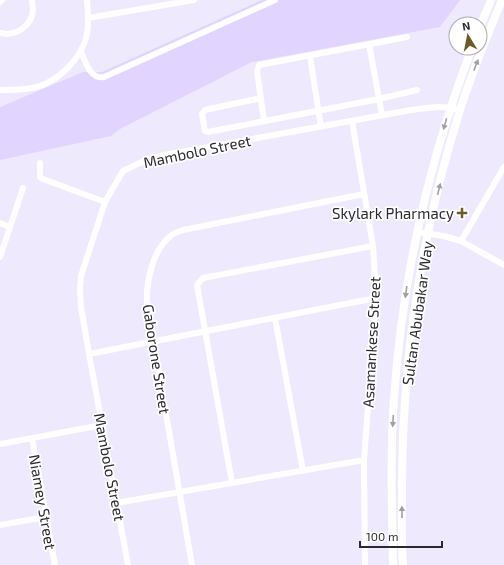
<svg xmlns="http://www.w3.org/2000/svg" width="504" height="565" viewBox="0 0 504 565" font-family="'Exo 2',sans-serif">
	<style>
		.green { fill: #e1d5ff }
		.lines { fill: none; stroke-linecap: round; stroke-linejoin: round }
		.minor { stroke: #fff; stroke-width: 6 }
		.secondary { stroke: #fff; stroke-width: 8 }
		.oneway { fill: #a09fa2 }
		.poi-dot { fill: #6d5a29; stroke: #fff; stroke-width: 1.5 }
		.labels { text-anchor: middle; dominant-baseline: central; stroke-width: 3.5; stroke-linejoin: round; paint-order: stroke }
		.street-label { font-size: 15px; fill: #2b2930; stroke: #fff }
		.poi-label { font-size: 15px; fill: #2b2930; stroke: #fff; text-anchor: end }
	</style>
	<rect width="100%" height="100%" fill="#efe9fd"/>
	<path class="green" d="M262 0H460L440 27 252 62 120 129 111 136 0 160V107L83 72H102Z"/>
	<g class="lines">
		<path class="minor" d="M0 2 2 0
			M88 18 194 0
			M0 33C15 37 32 26 33 10 33 7 32 3 32 0
			M369 44 382 115
			M81 52C86 63 90 79 104 77L275 0
			M310 56 321 127
			M0 90C12 90 25 90 37 87 60 80 82 58 87 34 89 22 88 11 87 0
			M261 98 205 110 202 114 205 131 208 132 379 99 417 90
			M264 121 257 71 259 65 407 37
			M352 121 373 246 376 298 364 460 365 565
			M40 163V177L43 179 105 202
			M0 223 10 227
			M417 232 444 236 461 241 504 265
			M461 241 504 167
			M0 257 23 188
			M275 318 303 471
			M89 354 376 298
			M32 438 55 565
			M0 444 102 425
			M232 483 197 285 203 278 373 246
			M116 503 364 460
			M0 525 46 517
			M128 565 89 354 81 307 80 290 81 276 105 202 123 171 146 160 164 155 411 110C425 108 441 105 455 109
			M192 565 147 303C146 282 153 248 172 235 175 232 180 231 183 230L364 194"/>
		<path class="secondary" d="M480 27 491 0
			M393 565C392 509 390 454 394 399 402 279 429 160 472 48
			M403 565C401 540 402 514 402 489 402 361 421 233 460 110 472 73 487 36 502 0"/>
	</g>
	<defs><path id="oneway-solid" d="M-6-.8H1V-3.2L6.5 0L1 3.2V.8H-6Z"/></defs>
	<g class="oneway">
		<use href="#oneway-solid" transform="translate(476 65) rotate(-69)"/>
		<use href="#oneway-solid" transform="translate(445 124) rotate(106)"/>
		<use href="#oneway-solid" transform="translate(439 189) rotate(-76)"/>
		<use href="#oneway-solid" transform="translate(406 292) rotate(98)"/>
		<use href="#oneway-solid" transform="translate(393 421) rotate(93)"/>
		<use href="#oneway-solid" transform="translate(402 512) rotate(-91)"/>
	</g>
	<path class="poi-dot" d="M460 207h4v4h4v4h-4v4h-4v-4h-4v-4h4z"/>
	<g class="labels">
		<g class="street-label">
			<text transform="translate(197 151) rotate(-12)">Mambolo Street</text>
			<text transform="translate(417 313) rotate(-82)">Sultan Abubakar Way</text>
			<text transform="translate(371 342) rotate(-87)">Asamankese Street</text>
			<text transform="translate(157 359) rotate(81)">Gaborone Street</text>
			<text transform="translate(110 467) rotate(79)">Mambolo Street</text>
			<text transform="translate(43 502) rotate(80)">Niamey Street</text>
		</g>
		<g class="poi-label">
			<text x="454" y="213">Skylark Pharmacy</text>
		</g>
	</g>
	<g transform="translate(468 36) rotate(350)"><circle r="19" fill="#ffffff" stroke="#aaa9ac"/>
	<path d="M0-3L7 15L0 10L-7 15Z" fill="#6d5a29"/>
	<text y="-6" font-size="11" font-weight="bold" text-anchor="middle" fill="#2b2930">N</text>
	</g>
	<path d="M360 541v6h82v-6" fill="none" stroke="#2b2930" stroke-width="2"/>
	<text x="366" y="541" font-size="12" fill="#2b2930" stroke="#ffffff" stroke-width="3" paint-order="stroke">100 m</text>
</svg>
